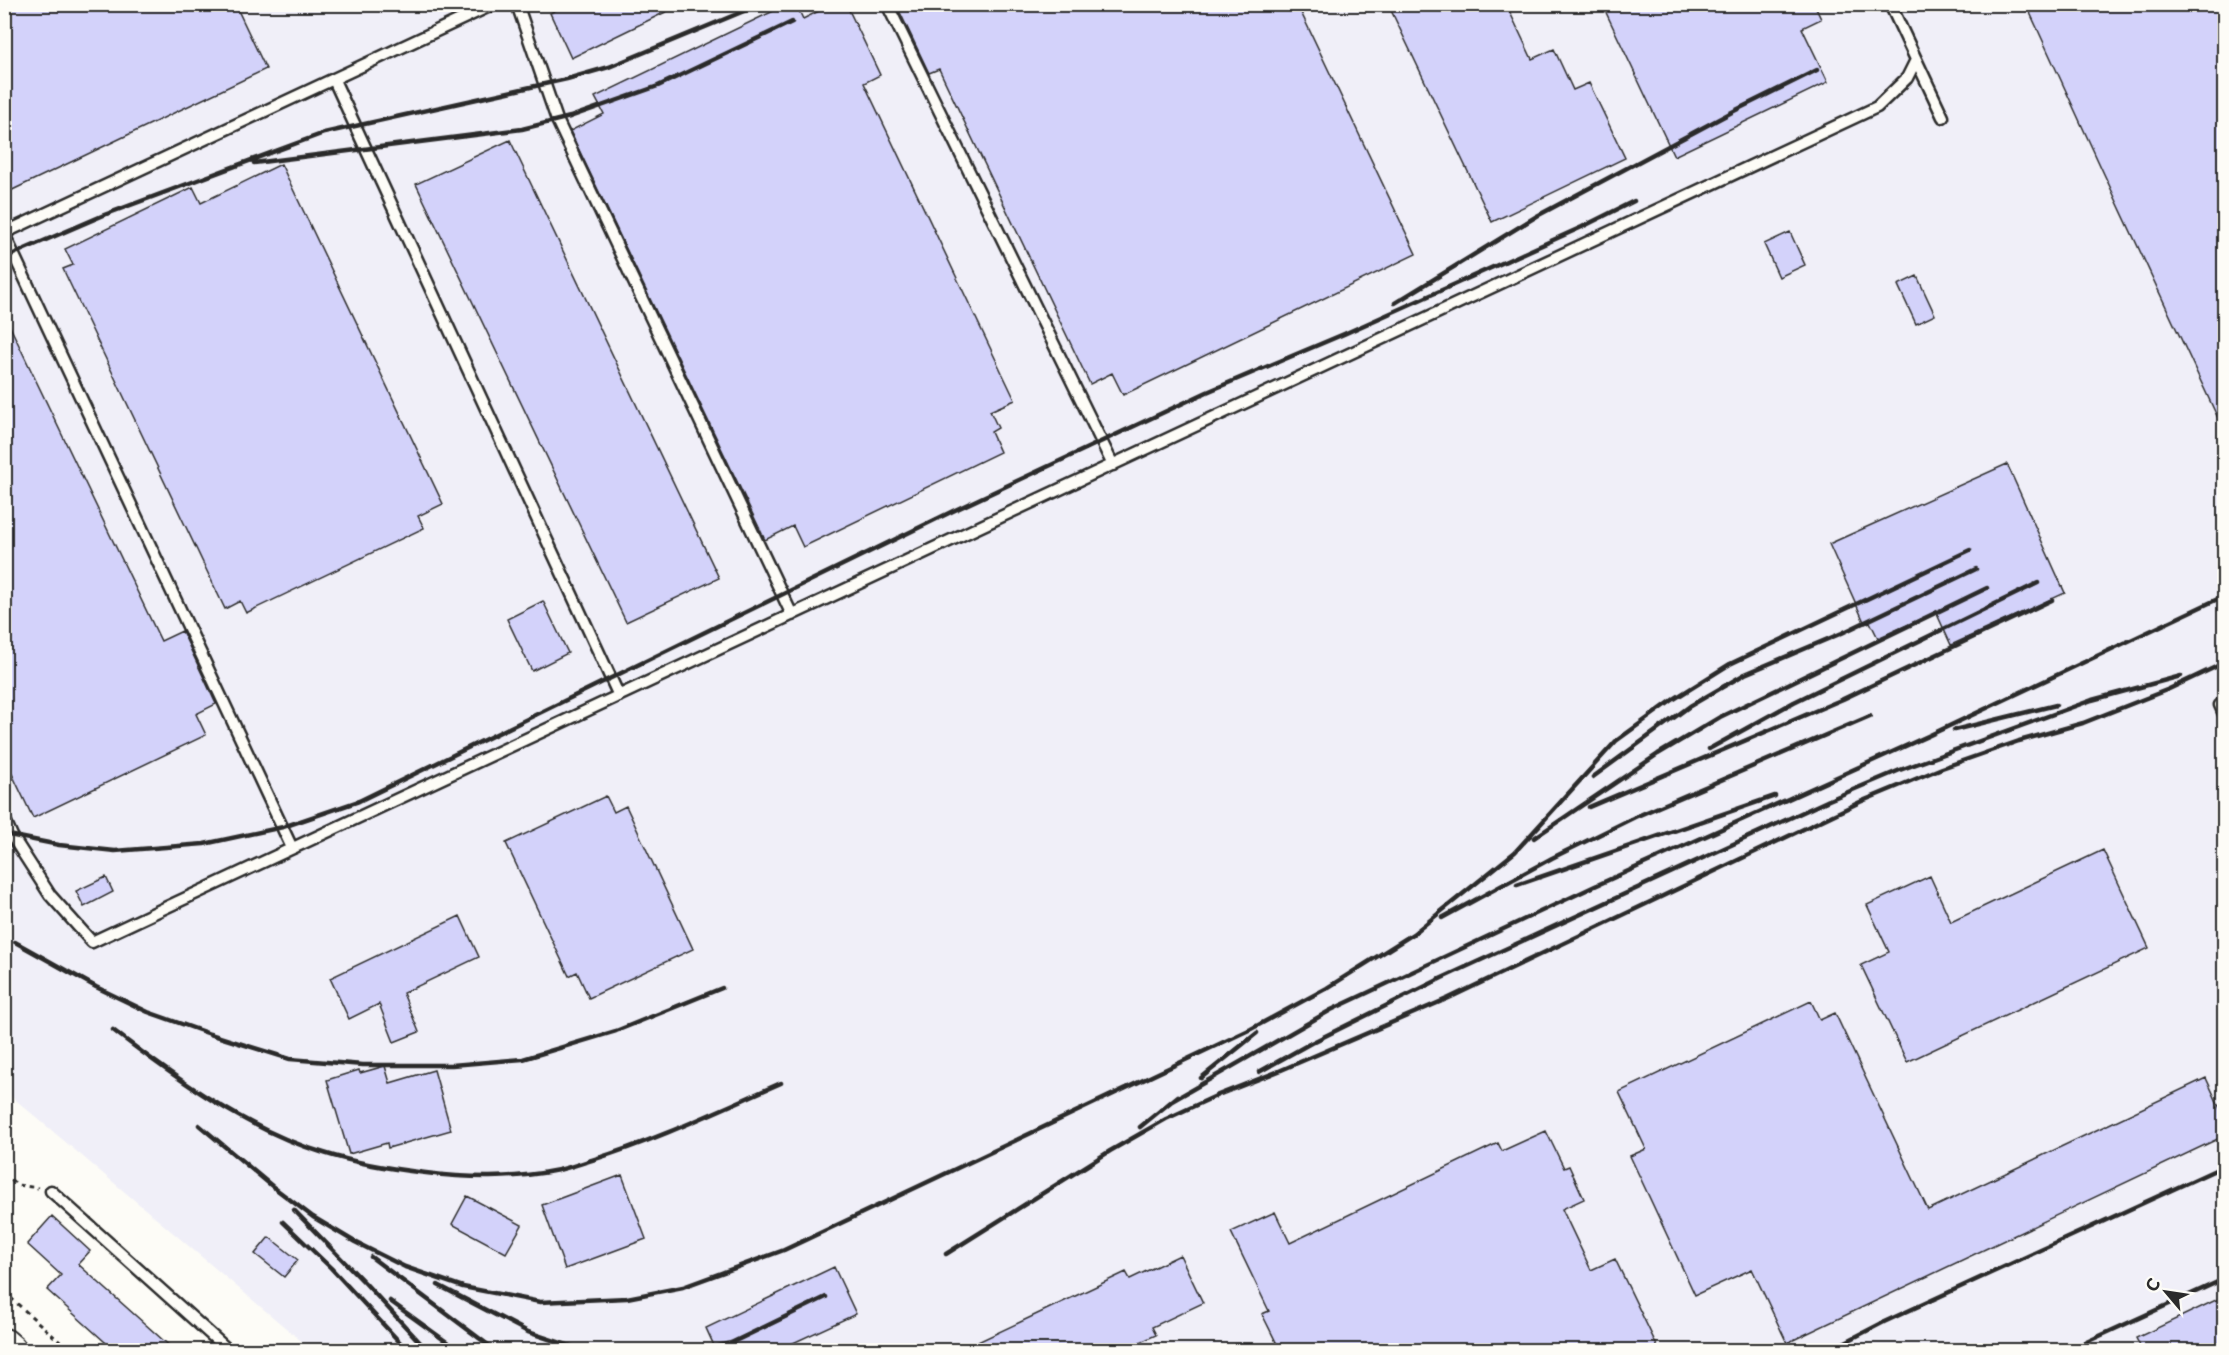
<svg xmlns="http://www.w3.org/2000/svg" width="2229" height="1355" viewBox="0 0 2229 1355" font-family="'Playpen Sans',sans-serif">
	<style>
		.built { fill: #f0eff8 }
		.building { fill: #d3d2fa; stroke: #2b2b2b; stroke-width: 1.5 }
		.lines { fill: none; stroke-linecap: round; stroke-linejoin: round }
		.lane-casing { stroke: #2b2b2b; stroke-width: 15 }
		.secondary-casing { stroke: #2b2b2b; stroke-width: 34 }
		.path { stroke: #2b2b2b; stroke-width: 3; stroke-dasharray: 4.5 4.5; stroke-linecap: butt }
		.lane { stroke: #fdfcf7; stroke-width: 10 }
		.secondary { stroke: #fdfcf7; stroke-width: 30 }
		.rail { stroke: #2b2b2b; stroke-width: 4.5 }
	</style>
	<rect width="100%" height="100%" fill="#fdfcf7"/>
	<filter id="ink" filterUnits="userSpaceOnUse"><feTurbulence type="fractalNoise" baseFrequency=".0167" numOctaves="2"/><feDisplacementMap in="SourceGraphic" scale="12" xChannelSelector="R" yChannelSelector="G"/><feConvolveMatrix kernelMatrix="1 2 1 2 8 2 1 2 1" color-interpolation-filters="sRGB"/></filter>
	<g filter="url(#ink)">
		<path class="built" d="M5 5H2224V1350H312L5 1091Z"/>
		<path class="building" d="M4 4H235L266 69 4 194Z
			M568 4H682L571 58 550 13Z
			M788 4H796L803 19 833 4H846L880 75 864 83 1015 400 990 411 998 428 991 432 1000 452 803 547 793 526 765 540 570 131 604 114 595 97Z
			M896 4H1297L1416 254 1123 395 1112 373 1090 384 939 69 929 73Z
			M1388 4H1506L1532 59 1554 49 1573 90 1589 83 1625 158 1492 222Z
			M1602 4H1814L1821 19 1802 28 1828 82 1674 156Z
			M2026 4H2224V431L2104 174Z
			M510 140 719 578 626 622 416 184Z
			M281 164 443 504 418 516 424 528 246 613 240 601 225 609 63 269 73 265 65 249 193 187 201 203Z
			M1790 232 1805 265 1779 277 1764 244Z
			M1917 276 1935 315 1916 324 1898 285Z
			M4 314 161 641 182 631 216 704 196 714 206 735 33 818 4 757Z
			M2007 464 2065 593 1951 645 1936 612 1878 638 1870 622 1865 624 1829 544Z
			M543 601 568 653 532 671 507 619Z
			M606 796 614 812 626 806 693 949 589 998 577 972 569 976 506 843Z
			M2103 850 2149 948 1907 1062 1861 965 1889 952 1867 905 1930 876 1951 922Z
			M106 877 113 892 84 907 76 891Z
			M460 916 479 957 403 993 419 1032 394 1042 379 1004 349 1019 330 978Z
			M1811 1001 1820 1020 1835 1013 1928 1210 2206 1078 2224 1117V1136L1787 1343 1752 1269 1695 1295 1630 1156 1646 1149 1619 1092Z
			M385 1066 390 1083 434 1070 451 1130 388 1148 387 1143 349 1154 327 1080 359 1070 360 1073Z
			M1546 1131 1564 1168 1569 1166 1584 1199 1562 1209 1591 1270 1615 1259 1659 1350H1280L1262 1314 1269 1311 1231 1232 1275 1212 1290 1243 1498 1143 1502 1151Z
			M622 1175 646 1239 565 1269 542 1205Z
			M467 1196 522 1225 506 1253 452 1224Z
			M52 1216 90 1251 78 1264 174 1350H114L47 1290 61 1275 27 1244Z
			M269 1237 298 1260 284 1277 255 1254Z
			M1180 1255 1203 1303 1152 1327 1156 1335 1123 1350H961L1126 1272 1130 1279Z
			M834 1267 856 1314 778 1350H716L706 1328Z
			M2218 1299 2224 1312V1350H2142L2136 1338Z"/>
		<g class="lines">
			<g class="lane-casing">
				<path id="lane" d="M517 4 557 120 792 615
					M887 4 1113 465
					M1890 4 1943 117
					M334 80 619 696
					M4 233 494 4
					M4 234 292 848
					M2220 705 2224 714
					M4 818 12 836 50 895 92 942 1877 107 1907 78 1916 60
					M51 1191 228 1350"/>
			</g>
			<g class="secondary-casing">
				<path id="secondary" d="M4 1344 11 1350"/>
			</g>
			<path class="path" d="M4 1175 18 1185 38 1188
				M4 1292 69 1350"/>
			<use href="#lane" class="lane"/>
			<use href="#secondary" class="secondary"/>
			<path class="rail" d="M254 163 522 129 570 117 658 86 792 22
				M4 258 104 215 324 133 567 79 609 67 761 4
				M1395 303 1537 216 1732 112 1817 70
				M1954 730 2056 705
				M1709 749 1794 702 2038 583
				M1593 777 1690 706 1745 674 1842 633 1976 569
				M1589 807 1843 699 2052 600
				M4 834 59 845 115 851 204 844 283 827 359 801 953 511 1207 392 1344 334 1582 227 1634 201
				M1534 838 1658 754 1720 717 1987 588
				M1517 885 1775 796
				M1442 918 1552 858 1635 817 1870 716
				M15 942 96 987 148 1012 210 1034 290 1059 363 1065H452L523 1059 616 1031 722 988
				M113 1030C175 1078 249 1131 324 1153 358 1164 392 1169 426 1173 465 1178 515 1179 553 1171 566 1169 579 1164 592 1160 657 1140 719 1110 781 1083
				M1259 1072 1311 1043 1442 978 1829 800 1900 770 2092 700 2181 676
				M1201 1078 1257 1033
				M1172 1101 1331 1010 1595 886 1930 735 2224 596
				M199 1125 272 1186 313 1217 355 1242 405 1267 463 1287 540 1302 627 1298 683 1287 784 1250 1251 1029 1327 988 1413 934 1515 852 1616 741 1674 699 1730 664 1970 550
				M1140 1127 1178 1096
				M294 1210 365 1283 427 1350
				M283 1222 331 1268 407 1350
				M946 1254 1110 1151 1166 1119 1218 1095 1279 1071 1449 998 1860 802 1942 768 2019 741 2083 723 2169 689 2224 663
				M371 1257 495 1350
				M438 1285 528 1332 582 1350
				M390 1301 458 1350
				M702 1350 731 1343 826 1297
				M1830 1350 1884 1322 2224 1166
				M2069 1350 2224 1279"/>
		</g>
	</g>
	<rect width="2229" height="1355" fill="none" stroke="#fdfcf7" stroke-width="24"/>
	<rect x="12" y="12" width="2205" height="1331" fill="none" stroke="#2b2b2b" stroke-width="2" filter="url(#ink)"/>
	<g transform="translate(2166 1292) rotate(299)" stroke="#fdfcf7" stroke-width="4.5" paint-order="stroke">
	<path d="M0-4.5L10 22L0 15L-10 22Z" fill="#2b2b2b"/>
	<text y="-9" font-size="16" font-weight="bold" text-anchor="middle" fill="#2b2b2b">С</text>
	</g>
</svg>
